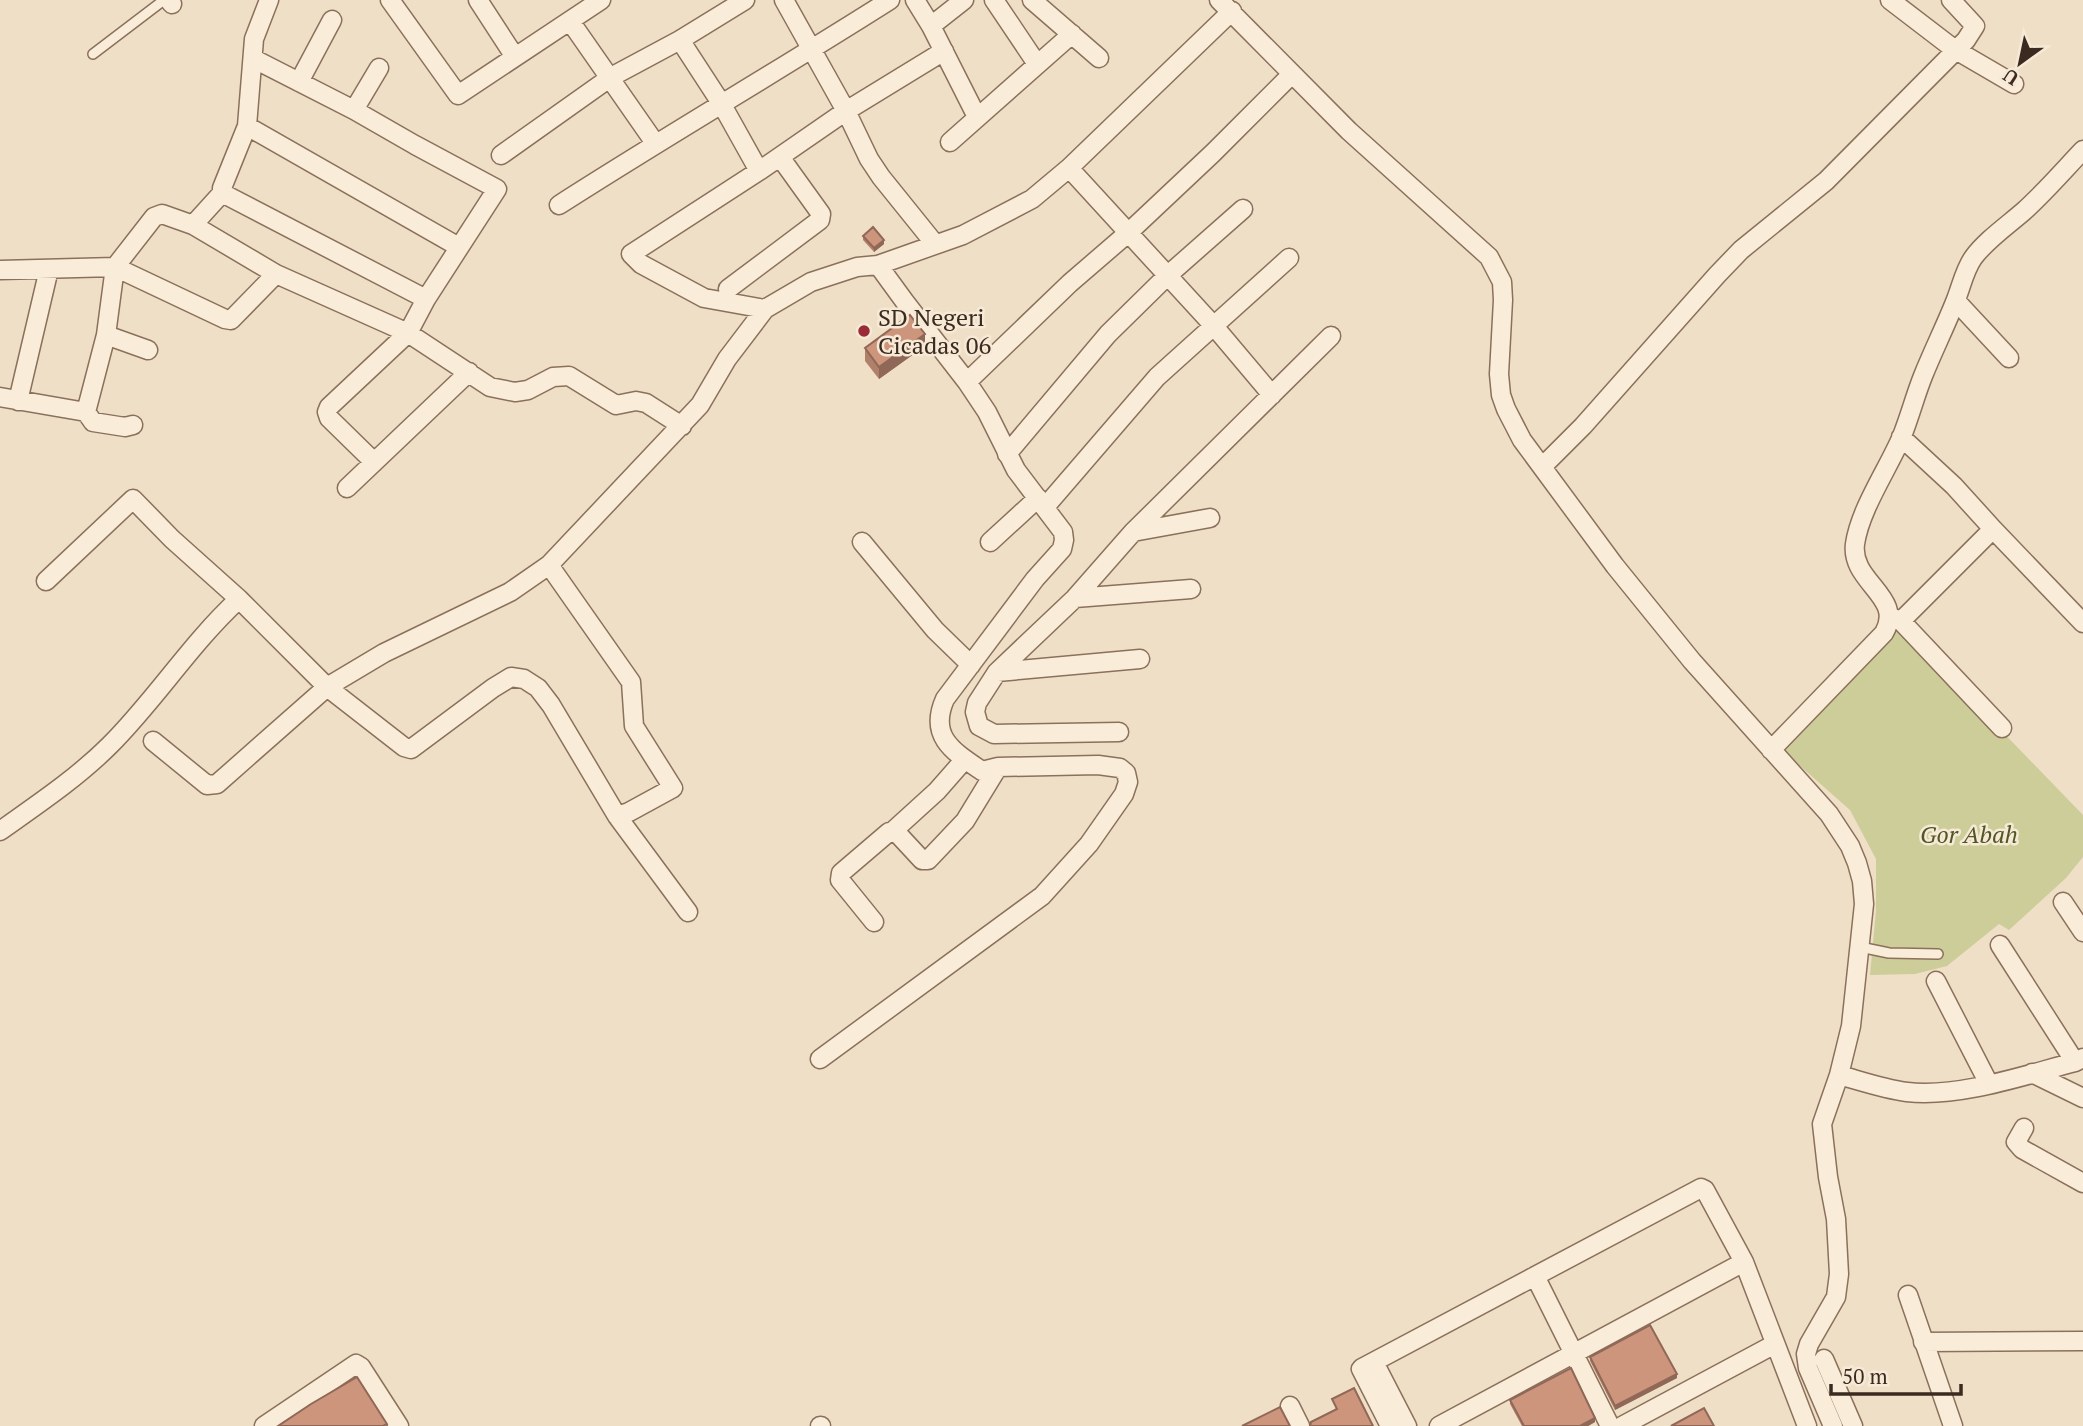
<svg xmlns="http://www.w3.org/2000/svg" width="2083" height="1426" viewBox="0 0 2083 1426" font-family="'PT Serif',serif">
	<style>
		.green { fill: #cdcd9a }
		.lines { fill: none; stroke-linecap: round; stroke-linejoin: round }
		.service-casing { stroke: #8b705b; stroke-width: 12 }
		.minor-casing { stroke: #8b705b; stroke-width: 21 }
		.service { stroke: #f9edda; stroke-width: 9 }
		.minor { stroke: #f9edda; stroke-width: 18 }
		.wall { fill: #b0806b }
		.shaded-wall { fill: #906857 }
		.building { fill: #cd957c; stroke: #906857; stroke-width: 2 }
		.poi-dot { fill: #9a2b37; stroke: #f6ead6; stroke-width: 2.5 }
		.labels { text-anchor: middle; dominant-baseline: central; stroke-width: 5; stroke-linejoin: round; paint-order: stroke }
		.poi-label { font-size: 24px; fill: #3b2a1f; stroke: #f6ead6; text-anchor: start }
		.park-label { font-size: 24px; font-style: italic; fill: #505726; stroke: #f6ead6 }
	</style>
	<rect width="100%" height="100%" fill="#efdfc6"/>
	<path class="green" d="M1900 626 2083 815V857L2066 878 2009 930 1999 924 1947 966 1915 974 1870 975 1876 911V859L1850 810 1782 750Z"/>
	<g class="lines">
		<g class="service-casing">
			<path id="service" d="M93 54 164 0
				M1860 947 1889 953 1938 954"/>
		</g>
		<g class="minor-casing">
			<path id="minor" d="M169 0 172 4
				M269 0 254 39 247 126 222 188V193L426 299
				M390 0 458 95 601 0
				M478 0 515 57
				M784 0 846 111 869 159 881 177 935 244
				M915 0 931 26 977 117
				M994 0 1037 64
				M1032 0 1099 58
				M1219 0 1349 131 1489 257 1502 282 1503 300 1499 374 1501 395 1506 409 1522 440 1615 566 1692 661 1829 814 1850 846 1857 863 1862 881 1864 904 1851 1026 1839 1075 1822 1124 1828 1177 1836 1219 1839 1274 1836 1297 1809 1344 1806 1354 1808 1368 1833 1426
				M1890 0 1954 49 2014 84
				M570 21 655 143
				M931 26 964 0
				M680 40 721 103 759 171
				M254 59 354 110 415 145 497 189 426 299 408 333 329 407 327 412 329 418 373 461
				M299 82 332 20
				M354 110 379 68
				M247 126 459 247
				M950 142 1072 34
				M501 155 611 77 680 40 745 0
				M1069 168 1213 325 1272 395
				M559 205C668 135 780 70 890 0
				M193 225 222 193
				M0 270 115 267 225 319 231 320 276 274
				M728 289 820 220 821 214 780 157
				M1956 301 2009 358
				M765 309 704 298 641 264 631 254 759 171 846 111 944 51
				M106 335 148 350
				M967 382 1070 283 1128 233 1213 153 1292 74
				M0 397 86 412 93 422 125 427 133 425
				M18 401 49 269
				M86 412 106 335 115 267 154 217 162 214 193 225 276 274 408 333 490 387 515 392 528 390 553 377 569 376 616 405 636 401 646 403 682 426
				M1901 437 1954 486 1993 529
				M1007 454 1108 334 1167 276 1243 209
				M1542 467 1583 426 1717 275 1741 250 1826 181 1966 40 1975 26 1951 0
				M347 488 469 372
				M1045 507 1157 377 1289 258
				M1133 532 1210 518
				M862 542 935 630 971 665
				M990 542 1038 498
				M549 565 631 682 634 726 673 788 629 812 617 816
				M46 581 133 499 172 539 239 599 327 687 384 653 510 592 549 565 700 405 727 359 765 309 811 282 857 267 878 265 963 235 1032 199 1069 168 1232 11
				M1075 598 1191 589
				M1890 617 1901 621 2002 728
				M1901 621 1993 529 2083 623
				M997 672 1140 659
				M1119 732 994 734 979 726 975 712 977 703 997 672 1075 598 1133 532 1331 336
				M153 741 207 785 217 784 327 687 404 747 411 749 493 688 511 677 524 679 538 688 551 705 617 816 688 912
				M1771 750 1884 633C1905 597 1850 582 1855 544 1860 509 1888 469 1902 436 1910 416 1915 396 1923 376 1933 351 1945 327 1955 302 1961 288 1964 271 1973 258 1985 241 2008 225 2024 211 2045 192 2064 170 2083 150
				M0 831C38 804 77 778 110 745 156 699 191 643 239 599
				M893 831 937 791 965 759
				M2063 902 2083 932
				M874 922 840 880 841 873 889 832H896L922 860H928L965 821 998 767
				M2000 945 2075 1062
				M1936 981 1989 1084
				M820 1059 1042 896 1089 844 1124 794 1128 782 1126 773 1120 768 1098 765 998 767 982 771C954 752 928 737 945 699L1035 579 1062 549 1064 540 1063 532 1016 470 987 412 967 382 905 302 878 265
				M2032 1073 2083 1098
				M1839 1075C1861 1081 1884 1089 1907 1092 1959 1098 2025 1075 2075 1062L2083 1058
				M2024 1128 2016 1142 2022 1149 2083 1183
				M1535 1276 1610 1426
				M1908 1295 1953 1426
				M1923 1342 2083 1341
				M1824 1359 1853 1426
				M1374 1362 1407 1426
				M1290 1406 1300 1426
				M264 1426 356 1364 361 1367 399 1426
				M820 1426H821
				M1390 1426 1361 1369 1362 1368 1701 1188 1705 1190 1744 1262 1807 1426
				M1439 1426 1744 1262
				M1622 1426 1775 1344"/>
		</g>
		<use href="#service" class="service"/>
		<use href="#minor" class="minor"/>
	</g>
	<path class="wall" d="M863 236 884 244 874 252 863 240Z
		M925 346 879 379 865 361V348Z
		M1590 1357 1677 1378 1615 1410 1590 1361Z
		M1510 1400 1595 1422 1588 1426H1522L1510 1404Z"/>
	<path class="shaded-wall" d="M884 240V244L874 252V248Z
		M925 334V346L879 379V367Z
		M1677 1374V1378L1615 1410V1406Z
		M1595 1418V1422L1588 1426H1580Z"/>
	<path class="building" d="M873 227 884 240 874 248 863 236Z
		M910 315 925 334 879 367 865 348Z
		M1650 1325 1677 1374 1615 1406 1590 1357Z
		M1571 1368 1595 1418 1580 1426H1524L1510 1400Z
		M357 1377 387 1424 383 1426H278L311 1404Z
		M1354 1388 1373 1426H1310L1311 1422 1337 1409 1332 1399Z
		M1280 1407 1290 1426H1242Z
		M1704 1408 1714 1426H1671Z"/>
	<circle class="poi-dot" cx="864" cy="331" r="7"/>
	<g class="labels">
		<g class="poi-label">
			<text x="878" y="317">SD Negeri<tspan x="878" dy="28">Cicadas 06</tspan></text>
		</g>
		<g class="park-label">
			<text x="1969" y="834">Gor Abah</text>
		</g>
	</g>
	<g transform="translate(2020 63) rotate(213)" stroke="#f6ead6" stroke-width="5" paint-order="stroke">
	<path d="M0-5L12 26L0 18L-12 26Z" fill="#3b2a1f"/>
	<text y="-10" font-size="19" font-weight="bold" text-anchor="middle" fill="#3b2a1f">U</text>
	</g>
	<path d="M1831 1384v10h130v-10" fill="none" stroke="#3b2a1f" stroke-width="3.5"/>
	<text x="1842" y="1384" font-size="21" fill="#3b2a1f" stroke="#f6ead6" stroke-width="5" paint-order="stroke">50 m</text>
</svg>
